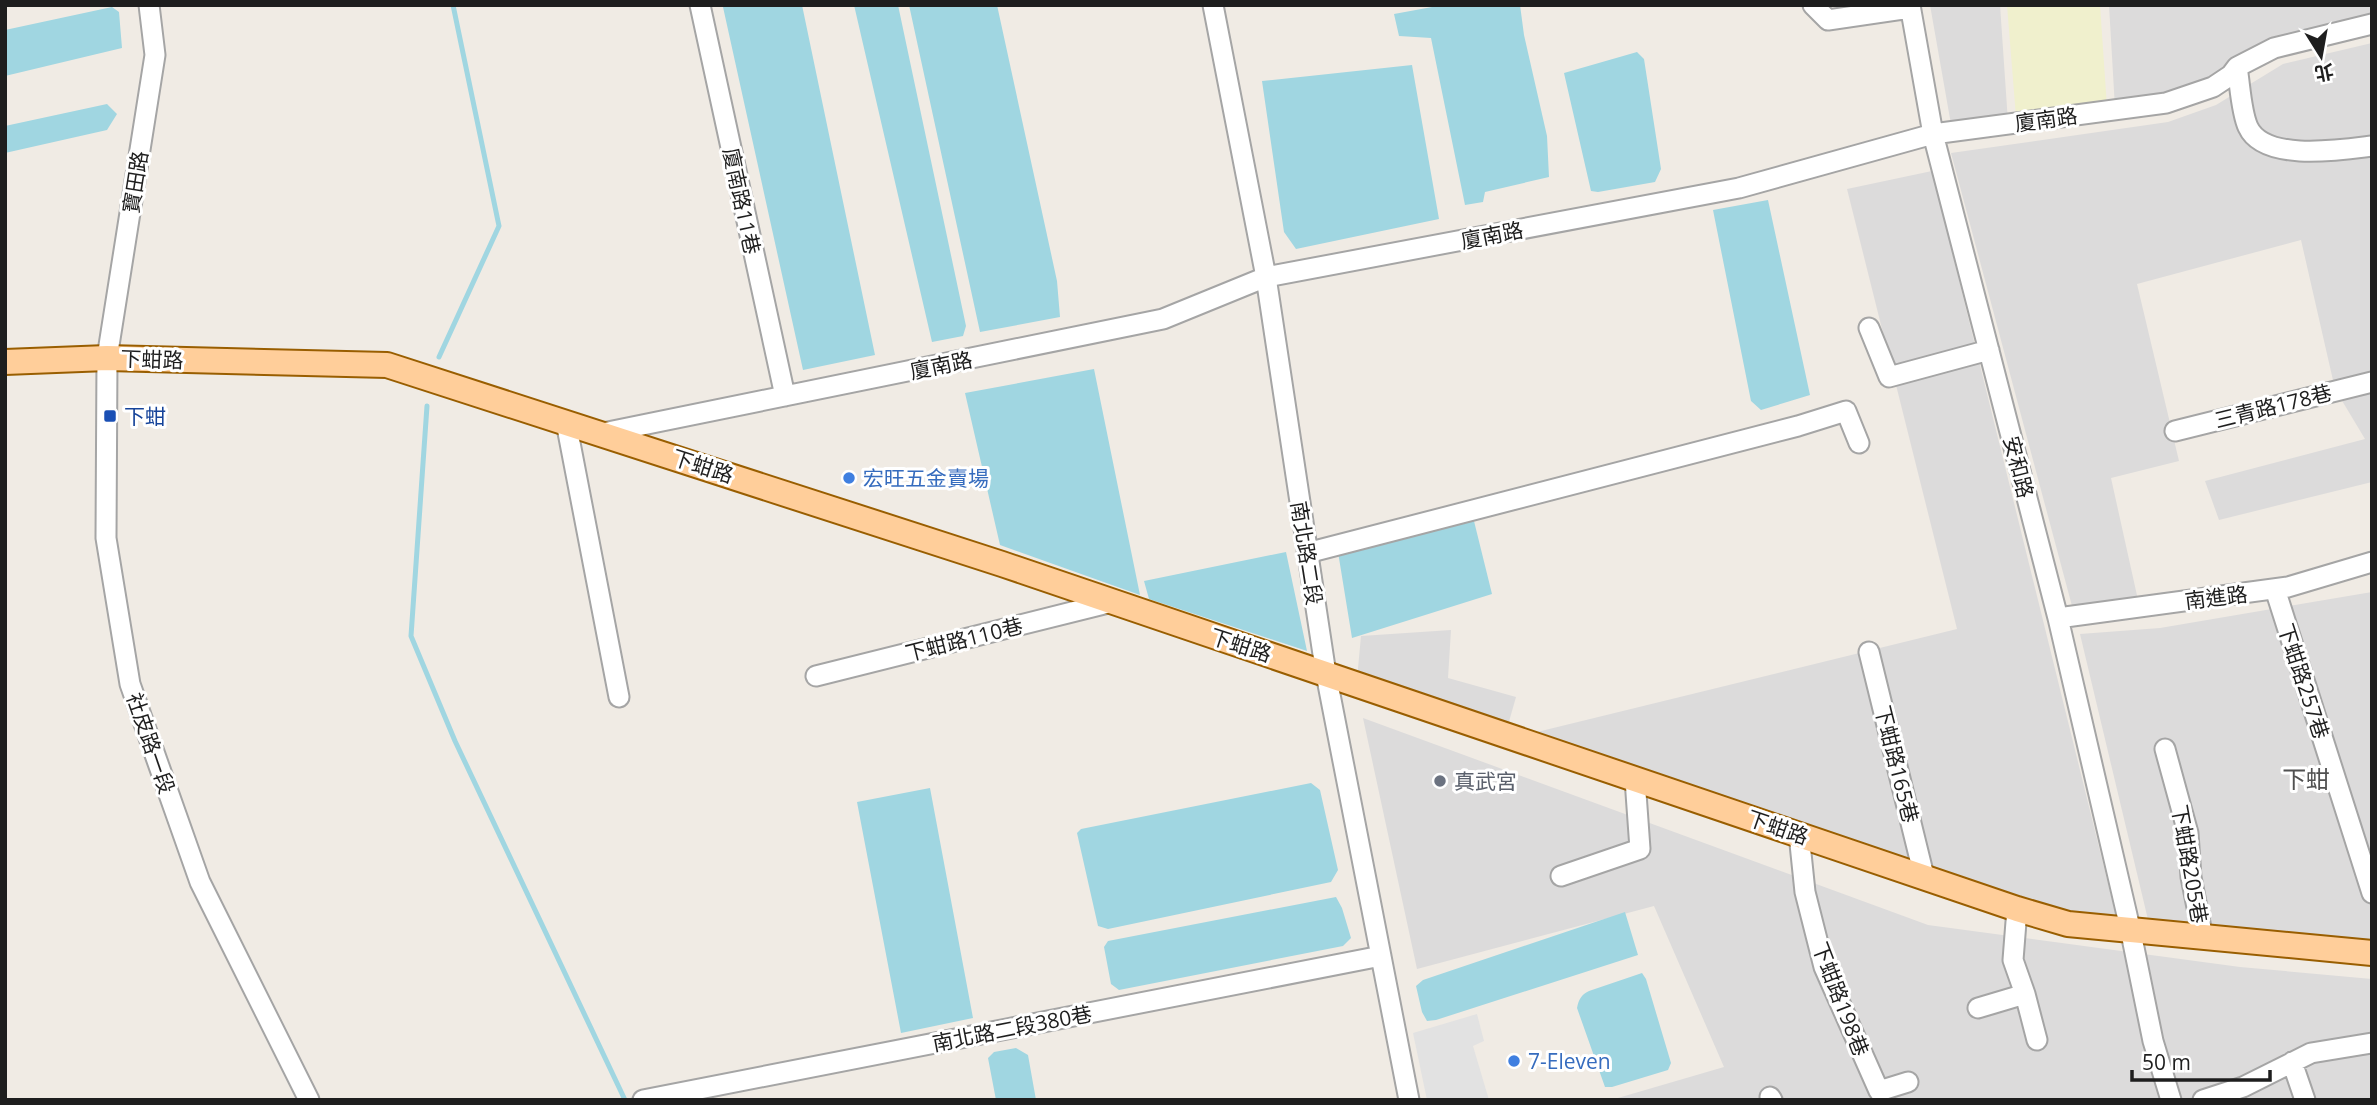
<svg xmlns="http://www.w3.org/2000/svg" width="2377" height="1105" viewBox="0 0 2377 1105" font-family="'Open Sans','Noto Sans TC',sans-serif">
	<style>
		.residential { fill: #dcdbdb }
		.farmland { fill: #f0f0cd }
		.parking { fill: #e2e2e2 }
		.water { fill: #a0d6e1 }
		.lines { fill: none; stroke-linecap: round; stroke-linejoin: round }
		.stream { stroke: #a0d6e1; stroke-width: 5 }
		.minor-casing { stroke: #a5a5a5; stroke-width: 23 }
		.major-casing { stroke: #995e00; stroke-width: 28 }
		.minor { stroke: #fff; stroke-width: 19 }
		.major { stroke: #ffce9a; stroke-width: 24 }
		.transit-dot { fill: #1a4fb4; stroke: #fff; stroke-width: 2.5 }
		.shop-dot { fill: #3f7fe0; stroke: #fff; stroke-width: 2.5 }
		.worship-dot { fill: #6b7280; stroke: #fff; stroke-width: 2.5 }
		.labels { text-anchor: middle; dominant-baseline: central; stroke-width: 6; stroke-linejoin: round; paint-order: stroke }
		.street-label { font-size: 21px; fill: #1e1e1e; stroke: #fff }
		.transit-label { font-size: 21px; fill: #164399; stroke: #fff; text-anchor: start }
		.shop-label { font-size: 21px; fill: #366cbe; stroke: #fff; text-anchor: start }
		.worship-label { font-size: 21px; fill: #5b616d; stroke: #fff; text-anchor: start }
		.quarter-label { font-size: 24px; fill: #515151; stroke: #fff }
	</style>
	<rect width="100%" height="100%" fill="#f0ebe4"/>
	<path class="residential" d="M1930 5H2000L2008 122 1952 130Z
		M2109 5H2372V26L2274 48 2208 87 2115 108Z
		M2372 43V482L2219 520 2205 481 2365 439 2335 389 2301 240 2137 284 2179 461 2111 478 2138 600 2072 606 1951 153 2168 122 2216 105 2283 64Z
		M1932 171 2118 924 2034 908 1537 732 1957 629 1847 189Z
		M2372 592V947L2150 928 2080 634 2160 628Z
		M1451 630 1448 678 1516 697 1508 725 1357 679 1361 636Z
		M1363 718 1928 925 2240 967 2372 979V1100H1611L1724 1067 1654 906 1417 969Z"/>
	<path class="farmland" d="M2007 5H2100L2107 107 2016 117Z"/>
	<path class="parking" d="M1477 1014 1484 1041 1473 1046 1489 1100H1427L1413 1033Z"/>
	<path class="water" d="M733 5H802L875 355 803 370 723 7Z
		M854 5H898L966 326 963 336 932 342Z
		M909 5H997L1057 281 1060 317 980 332Z
		M1443 5H1520L1524 35 1547 136 1549 177 1485 192 1483 202 1465 205 1431 38 1399 36 1394 14Z
		M112 7 119 12 122 48 5 76V30Z
		M1637 52 1644 59 1661 169 1655 182 1598 192 1591 191 1564 73Z
		M1412 65 1439 219 1296 249 1284 232 1262 81Z
		M107 104 117 114 107 130 5 153V126Z
		M1768 200 1810 395 1761 410 1751 401 1713 210Z
		M1094 369 1140 595 1000 545 965 393Z
		M1473 517 1492 594 1352 638 1338 552Z
		M1286 552 1307 651 1149 599 1144 581Z
		M1311 783 1320 790 1338 870 1331 882 1108 929 1098 926 1077 833 1081 829Z
		M930 788 973 1018 901 1033 857 802Z
		M1336 897 1342 908 1351 938 1343 946 1119 990 1111 984 1104 947 1108 941Z
		M1625 912 1638 955 1436 1020 1427 1021 1422 1012 1416 986 1423 980Z
		M1642 973 1646 979 1671 1063 1668 1070 1612 1087H1605L1577 1008C1579 999 1581 995 1589 991Z
		M1016 1048 1028 1055 1036 1100H996L988 1058 994 1052Z"/>
	<g class="lines">
		<path class="stream" d="M439 357 499 226 453 5
			M427 406 411 636 455 741 625 1100"/>
		<g class="minor-casing">
			<path id="minor" d="M149 5 155 55 107 358 106 538 130 684 200 882 309 1100
				M700 5 785 396
				M1213 5 1266 277 1326 674 1409 1100
				M1813 5 1828 20 1910 8
				M1910 5 1933 134 2058 618 2130 928 2153 1041 2171 1100
				M2237 67C2240 84 2241 112 2248 127 2264 162 2340 150 2372 146
				M1869 328 1889 377 1989 350
				M566 422 619 697
				M2175 431 2372 382
				M603 433 1163 319 1266 277 1739 188 1933 134 2166 103 2213 87 2231 75 2237 67 2274 48 2372 24
				M1307 553 1798 426 1846 411 1859 443
				M2275 589 2372 893
				M2058 618 2288 587 2372 562
				M1869 652 1924 876
				M816 676 1112 602
				M2165 749 2188 833 2191 877 2203 938
				M1799 834 1805 892 1824 967 1879 1091 1908 1082
				M1561 876 1640 849 1635 779
				M2017 909 2013 960 2025 994 2037 1040
				M1978 1008 2025 994
				M2292 1062 2305 1100
				M1770 1097 1772 1100
				M643 1100 1381 956
				M2203 1100 2243 1087 2311 1053 2372 1043"/>
		</g>
		<g class="major-casing">
			<path id="major" d="M5 362 107 358 387 365 1002 564 2017 909 2068 924 2372 953"/>
		</g>
		<use href="#minor" class="minor"/>
		<use href="#major" class="major"/>
	</g>
	<rect class="transit-dot" x="103" y="409" width="14" height="14" rx="3.5"/>
	<g class="shop-dot">
		<circle cx="849" cy="478" r="7"/>
		<circle cx="1514" cy="1061" r="7"/>
	</g>
	<circle class="worship-dot" cx="1440" cy="781" r="7"/>
	<g class="labels">
		<g class="street-label">
			<text transform="translate(2046 119) rotate(-8)">廈南路</text>
			<text transform="translate(135 182) rotate(-81)">寶田路</text>
			<text transform="translate(742 201) rotate(78)">廈南路11巷</text>
			<text transform="translate(1492 235) rotate(-11)">廈南路</text>
			<text transform="translate(152 359) rotate(2)">下蚶路</text>
			<text transform="translate(941 365) rotate(-12)">廈南路</text>
			<text transform="translate(2273 406) rotate(-14)">三青路178巷</text>
			<text transform="translate(703 466) rotate(18)">下蚶路</text>
			<text transform="translate(2019 467) rotate(76)">安和路</text>
			<text transform="translate(1307 553) rotate(81)">南北路二段</text>
			<text transform="translate(2216 597) rotate(-7)">南進路</text>
			<text transform="translate(964 639) rotate(-14)">下蚶路110巷</text>
			<text transform="translate(1241 645) rotate(18)">下蚶路</text>
			<text transform="translate(2304 681) rotate(72)">下蚶路257巷</text>
			<text transform="translate(151 743) rotate(71)">社皮路一段</text>
			<text transform="translate(1897 764) rotate(76)">下蚶路165巷</text>
			<text transform="translate(1778 827) rotate(19)">下蚶路</text>
			<text transform="translate(2190 864) rotate(80)">下蚶路205巷</text>
			<text transform="translate(1841 999) rotate(69)">下蚶路198巷</text>
			<text transform="translate(1012 1028) rotate(-11)">南北路二段380巷</text>
		</g>
		<g class="transit-label">
			<text x="124" y="416">下蚶</text>
		</g>
		<g class="shop-label">
			<text x="863" y="478">宏旺五金賣場</text>
			<text x="1528" y="1061">7-Eleven</text>
		</g>
		<g class="worship-label">
			<text x="1454" y="781">真武宮</text>
		</g>
		<g class="quarter-label">
			<text x="2306" y="778">下蚶</text>
		</g>
	</g>
	<rect width="2377" height="1105" fill="none" stroke="#1e1e1e" stroke-width="14"/>
	<g transform="translate(2321 56) rotate(169)" stroke="#ffffff" stroke-width="5" paint-order="stroke">
	<path d="M0-5L12 26L0 18L-12 26Z" fill="#1e1e1e"/>
	<text y="-10" font-size="19" font-weight="bold" text-anchor="middle" fill="#1e1e1e">北</text>
	</g>
	<path d="M2132 1070v10h138v-10" fill="none" stroke="#1e1e1e" stroke-width="3.5"/>
	<text x="2142" y="1070" font-size="21" fill="#1e1e1e" stroke="#ffffff" stroke-width="5" paint-order="stroke">50 m</text>
</svg>
